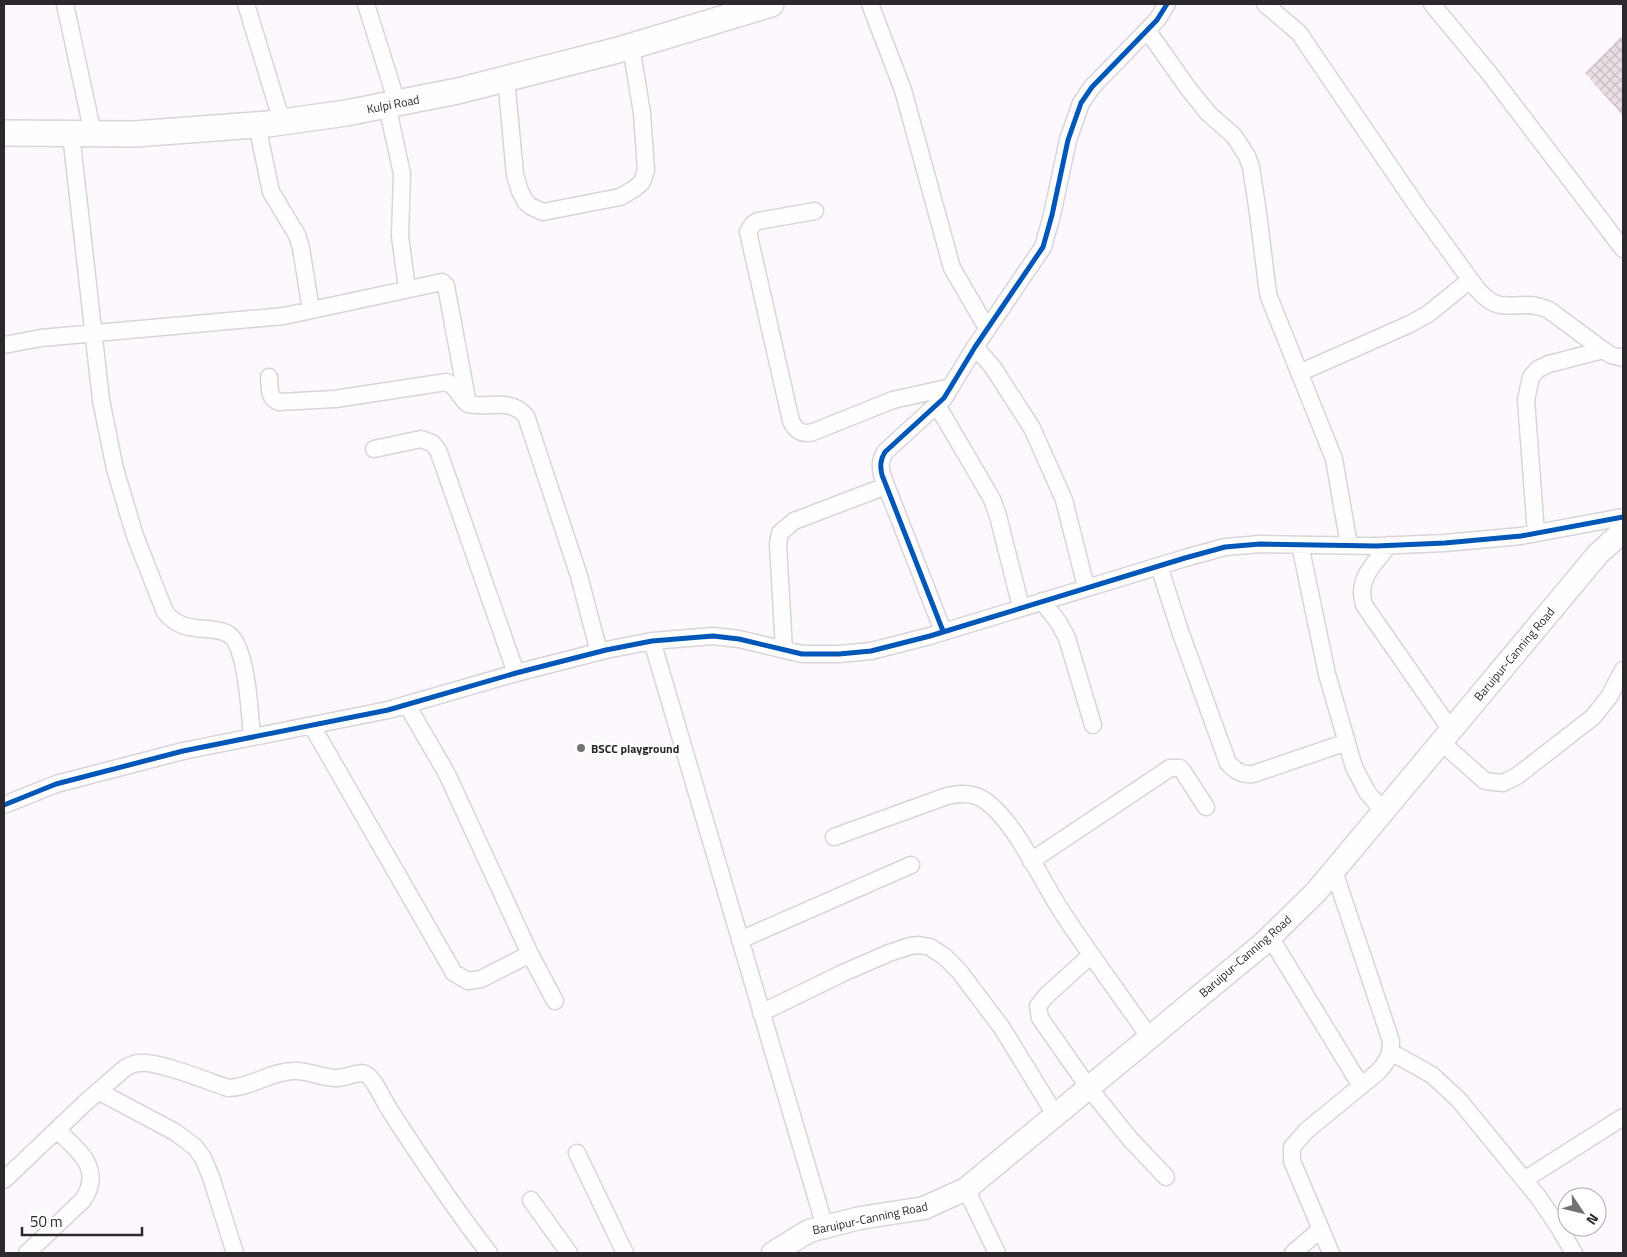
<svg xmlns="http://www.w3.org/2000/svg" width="1627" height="1257" viewBox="0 0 1627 1257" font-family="'Titillium Web',sans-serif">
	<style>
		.building { fill: url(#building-cross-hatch) }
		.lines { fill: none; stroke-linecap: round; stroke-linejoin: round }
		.street-casing { stroke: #d8d4d8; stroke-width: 19 }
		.secondary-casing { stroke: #d8d4d8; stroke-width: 25 }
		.primary-casing { stroke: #d8d4d8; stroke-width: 28 }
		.street { stroke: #fffeff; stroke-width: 16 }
		.secondary { stroke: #fffeff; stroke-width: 22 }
		.primary { stroke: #fffeff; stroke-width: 25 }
		.cycleway-casing { stroke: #fff; stroke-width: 8 }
		.cycleway { stroke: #0057b8; stroke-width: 5 }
		.poi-dot { fill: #767176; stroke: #fff; stroke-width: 2 }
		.labels { text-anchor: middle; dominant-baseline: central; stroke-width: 5; stroke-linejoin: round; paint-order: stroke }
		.street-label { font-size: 12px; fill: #2d282d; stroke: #fff }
		.poi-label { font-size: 12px; font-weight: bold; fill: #2d282d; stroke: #fff; text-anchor: start }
	</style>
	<defs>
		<pattern id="building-cross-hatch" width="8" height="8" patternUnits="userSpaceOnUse" patternTransform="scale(1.25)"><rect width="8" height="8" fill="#e9dee4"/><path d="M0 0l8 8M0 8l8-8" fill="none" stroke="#c8bec4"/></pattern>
	</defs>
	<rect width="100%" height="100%" fill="#fdf8fd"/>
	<path class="building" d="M1623 35V116L1585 73Z"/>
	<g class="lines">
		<g class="street-casing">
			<path id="street" d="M65 4 93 134
				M246 4 282 122
				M366 4 397 103
				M870 4 903 90 952 268 987 328
				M1265 4 1299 33 1419 209 1477 289C1483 296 1490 303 1500 305 1519 307 1530 301 1549 310L1603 350 1611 355 1623 358
				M1432 4 1489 73 1623 249
				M1147 30 1188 88 1208 113 1234 136 1247 156 1251 167 1258 213 1267 286 1269 297 1334 459 1349 545
				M506 78 515 175 520 191 525 201 530 206 543 212 620 197 634 189 642 182 646 170 642 113 631 46
				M387 105 402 174 400 236 407 289
				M257 125 271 192 297 235 301 248 311 310
				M71 134 101 400 115 469 135 536 165 612C176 626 189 628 206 629 213 630 222 630 228 634 247 644 250 716 252 737
				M815 211 758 221 753 224 748 232 791 421C796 431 802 435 813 432L893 400 951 387
				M4 345 41 338 284 316 442 282 446 286 468 404
				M975 347 992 366 1032 428 1064 500 1086 587
				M1299 373 1410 324 1428 314 1470 280
				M269 377C270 387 268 399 279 402L335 399 446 382C456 385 460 398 468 404 490 409 509 397 526 416L579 576 599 652
				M937 405 992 499 998 516 1021 607
				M374 449 421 439 432 443 438 450 516 673
				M1536 533 1526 400 1531 377 1538 369 1549 364 1603 350
				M1300 545 1327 674 1354 767 1367 792 1383 811
				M1389 545C1374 565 1356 578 1364 605L1451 730
				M1159 566 1180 631 1228 763C1236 771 1241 775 1253 774L1347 742
				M1042 601 1059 623 1067 638 1093 725
				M943 631 882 475C880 466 880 460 885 452L944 398 975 347 1043 247 1052 215 1068 140 1081 103 1092 87 1157 20 1167 4
				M652 641 825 1227
				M784 650 778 544 780 533 794 521 886 486
				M407 705 447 774 530 954 555 1001
				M312 726 454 973 468 981 481 979 530 954
				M1441 742 1485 781 1503 783 1517 776 1593 717 1609 697 1623 670
				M4 805 56 784 183 751 388 710 516 673 606 650 652 641 713 636 739 639 802 654H839L871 651 930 636 1185 558 1225 547 1260 544 1376 546 1445 543 1521 536 1623 517
				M834 837 947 796C960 793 976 793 987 802 1017 825 1041 880 1062 912 1090 955 1121 996 1150 1038
				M1031 861 1170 768H1180L1182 770 1206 807
				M1270 937 1361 1086
				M740 940 911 865
				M1091 955 1046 996 1038 1006 1040 1018 1089 1088 1130 1139 1166 1177
				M761 1013 843 973 889 953 910 946 919 945 930 947 945 957 959 971 1002 1028 1056 1116
				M1391 1052 1432 1075 1459 1100 1539 1198 1558 1226 1574 1253
				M98 1091 175 1132 195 1147 203 1158 211 1177 235 1253
				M577 1153 625 1253
				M4 1180 85 1103 125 1068C129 1066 134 1063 139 1063 159 1061 207 1081 228 1088 251 1088 271 1071 294 1071 308 1070 322 1078 335 1078 345 1079 357 1071 365 1074 374 1077 385 1104 391 1112 422 1160 454 1208 489 1253
				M1524 1180 1623 1117
				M966 1189 997 1253
				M531 1200 569 1253
				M27 1253 83 1200C104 1168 78 1151 57 1130
				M1293 1253 1321 1229
				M1331 1253 1292 1161V1147L1307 1130 1378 1072C1387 1062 1391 1055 1391 1041L1334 871"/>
		</g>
		<g class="secondary-casing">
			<path id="secondary" d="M773 1253 809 1231 860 1218 924 1208 966 1189 1264 943 1316 892 1598 554 1623 531"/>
		</g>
		<g class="primary-casing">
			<path id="primary" d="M4 133 135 134 268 124 346 113 458 91 622 49 771 4"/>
		</g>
		<use href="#street" class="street"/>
		<use href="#secondary" class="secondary"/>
		<use href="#primary" class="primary"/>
		<g class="cycleway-casing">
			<path id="cycleway" d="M943 631 882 475C880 466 880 460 885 452L944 398 975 347 1043 247 1052 215 1068 140 1081 103 1092 87 1157 20 1167 4
				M4 805 56 784 183 751 388 710 516 673 606 650 652 641 713 636 739 639 802 654H839L871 651 930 636 1185 558 1225 547 1260 544 1376 546 1445 543 1521 536 1623 517"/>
		</g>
		<use href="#cycleway" class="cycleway"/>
	</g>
	<circle class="poi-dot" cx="581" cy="748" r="5"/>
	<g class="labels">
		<g class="street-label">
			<text transform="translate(393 104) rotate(-11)">Kulpi Road</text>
			<text transform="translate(1514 654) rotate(-50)">Baruipur-Canning Road</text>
			<text transform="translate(1245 956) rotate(-41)">Baruipur-Canning Road</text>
			<text transform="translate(870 1218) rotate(-12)">Baruipur-Canning Road</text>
		</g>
		<g class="poi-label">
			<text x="591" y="748">BSCC playground</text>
		</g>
	</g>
	<rect width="1627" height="1257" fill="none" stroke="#2d282d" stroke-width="10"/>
	<g transform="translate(1582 1212) rotate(125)"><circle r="24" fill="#ffffff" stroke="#aba9ab"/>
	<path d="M0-4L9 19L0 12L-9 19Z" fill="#767176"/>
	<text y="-8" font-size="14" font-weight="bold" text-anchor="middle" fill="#2d282d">N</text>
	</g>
	<path d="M22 1227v8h120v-8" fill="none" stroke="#2d282d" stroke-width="2.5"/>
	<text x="30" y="1227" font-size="15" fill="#2d282d" stroke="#ffffff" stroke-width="4" paint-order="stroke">50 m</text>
</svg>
